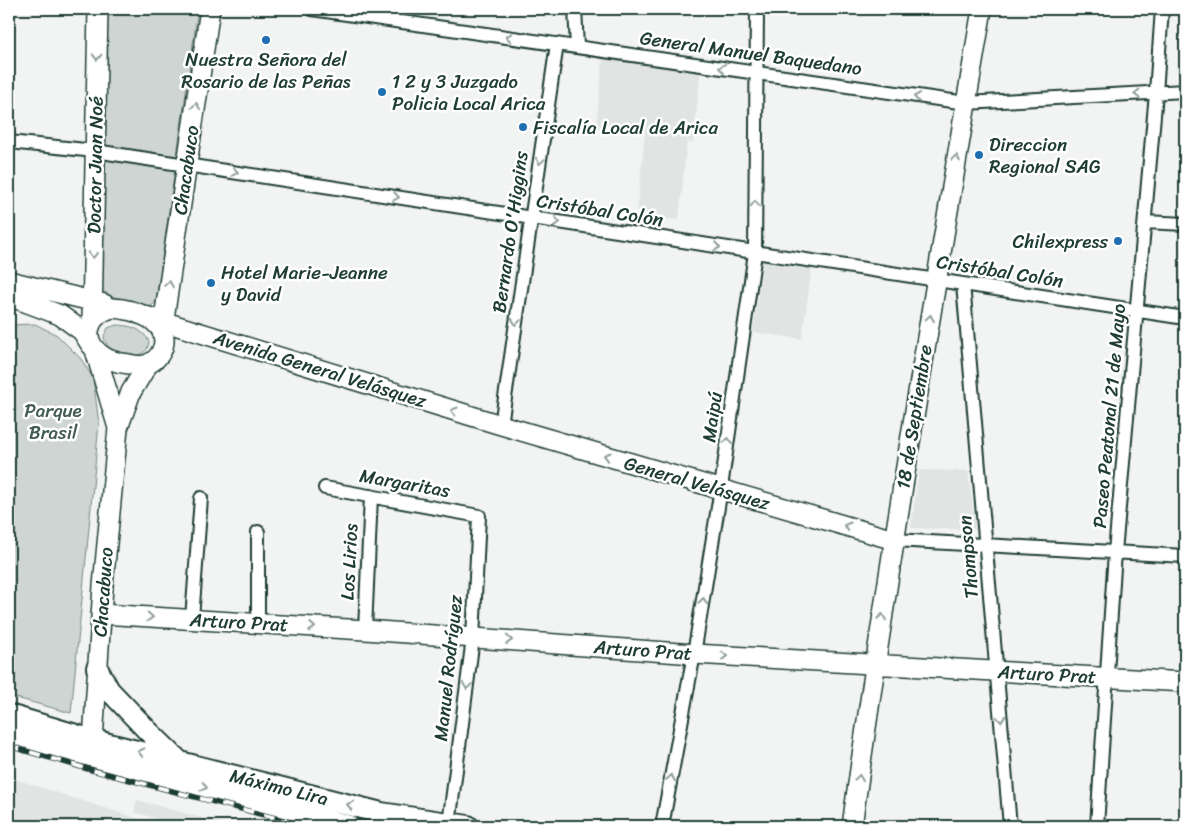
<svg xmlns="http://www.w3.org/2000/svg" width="1194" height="835" viewBox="0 0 1194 835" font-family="Sriracha,sans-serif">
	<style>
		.built { fill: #e0e4e3 }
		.green { fill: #ced5d3; stroke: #768984 }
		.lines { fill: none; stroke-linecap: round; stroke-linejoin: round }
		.street-casing { stroke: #1f3d34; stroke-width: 16 }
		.secondary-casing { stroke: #1f3d34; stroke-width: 22 }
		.primary-casing { stroke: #1f3d34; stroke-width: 24 }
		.street { stroke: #fff; stroke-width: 12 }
		.secondary { stroke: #fff; stroke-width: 19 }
		.primary { stroke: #fff; stroke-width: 20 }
		.rail-casing { stroke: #1f3d34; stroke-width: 5.5 }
		.rail { stroke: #fff; stroke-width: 4; stroke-dasharray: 11; stroke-linecap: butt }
		.oneway { stroke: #8f9e9a }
		.poi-dot { fill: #1f6fb2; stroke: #fff; stroke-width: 2 }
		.labels { text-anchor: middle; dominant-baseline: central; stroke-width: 5; stroke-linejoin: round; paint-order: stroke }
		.street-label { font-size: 19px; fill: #1f3d34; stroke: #fff }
		.poi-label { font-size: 19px; fill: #1f3d34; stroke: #fff; text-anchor: start }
		.park-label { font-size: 19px; fill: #425b54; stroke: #fff }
	</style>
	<rect width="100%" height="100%" fill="#f2f3f3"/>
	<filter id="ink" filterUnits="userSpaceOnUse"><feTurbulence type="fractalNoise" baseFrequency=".02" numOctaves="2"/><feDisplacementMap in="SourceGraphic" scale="10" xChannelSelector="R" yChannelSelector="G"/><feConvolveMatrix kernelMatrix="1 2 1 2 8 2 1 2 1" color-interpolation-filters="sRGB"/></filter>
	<g filter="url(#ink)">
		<path class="built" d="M603 56 701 67 693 143 687 142 679 220 637 215 645 133 596 128Z
			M763 259 812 266 802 339 753 332Z
			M919 470 968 471 976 530 911 528Z
			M9 777 36 786 161 826H9Z
			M137 800 232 826H182L134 812Z"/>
		<path class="green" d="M107 9H198L156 301 152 306 149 307 107 295 102 289Z
			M35 324 57 335 81 359 93 378 99 424 71 713 9 696V325Z
			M116 325C129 325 144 329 149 342 147 366 105 356 104 336L108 328Z"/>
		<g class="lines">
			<g class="street-casing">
				<path id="street" d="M312 9 966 103 1185 91
					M575 9 577 47
					M9 142 95 151 1185 318
					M1145 222 1185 224
					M963 284 1010 826
					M501 425 557 44
					M325 488 479 516 473 638 449 824
					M258 532V623
					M894 540 1185 556
					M192 619 201 498
					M365 630 371 496
					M662 826 694 654 719 501 755 253 757 9
					M1097 826 1115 552 1156 93 1162 9"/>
			</g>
			<g class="secondary-casing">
				<path id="secondary" d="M9 281 104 304
					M9 296 60 315 82 331 91 345
					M112 308C132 309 171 320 163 347 161 354 155 361 148 364 142 367 135 365 129 364 119 363 107 360 100 354 80 338 89 314 112 308Z
					M139 314 501 425 894 540
					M92 321 98 9
					M162 332 210 9
					M95 350 118 428
					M101 614 365 630 694 654 1185 682
					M90 754 93 740 103 586 118 428 131 392 148 364
					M852 826C890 553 936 281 982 9"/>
			</g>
			<g class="primary-casing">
				<path id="primary" d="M97 668 109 690 147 730 179 761
					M9 715 93 740 381 813 468 826
					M9 734 349 826"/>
			</g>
			<use href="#street" class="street"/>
			<use href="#secondary" class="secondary"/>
			<use href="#primary" class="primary"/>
			<g class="rail-casing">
				<path id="rail" d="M9 746 88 769 306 826"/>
			</g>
			<use href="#rail" class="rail"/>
		</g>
		<defs><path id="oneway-chevron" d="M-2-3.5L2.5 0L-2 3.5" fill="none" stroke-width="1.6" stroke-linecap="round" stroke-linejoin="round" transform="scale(1.25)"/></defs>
		<g class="oneway">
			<use href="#oneway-chevron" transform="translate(509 37) rotate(-172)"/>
			<use href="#oneway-chevron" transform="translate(97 57) rotate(91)"/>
			<use href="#oneway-chevron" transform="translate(722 68) rotate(-171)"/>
			<use href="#oneway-chevron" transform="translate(1137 94) rotate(177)"/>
			<use href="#oneway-chevron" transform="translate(917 97) rotate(-172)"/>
			<use href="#oneway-chevron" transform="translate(196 106) rotate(-82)"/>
			<use href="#oneway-chevron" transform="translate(956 158) rotate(-80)"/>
			<use href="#oneway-chevron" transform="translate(540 161) rotate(98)"/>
			<use href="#oneway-chevron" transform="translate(235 172) rotate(9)"/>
			<use href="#oneway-chevron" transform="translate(396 197) rotate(9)"/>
			<use href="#oneway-chevron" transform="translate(755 204) rotate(-90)"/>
			<use href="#oneway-chevron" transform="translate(557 222) rotate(9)"/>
			<use href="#oneway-chevron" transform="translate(717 247) rotate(9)"/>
			<use href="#oneway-chevron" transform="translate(93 255) rotate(91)"/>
			<use href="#oneway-chevron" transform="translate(169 284) rotate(-81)"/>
			<use href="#oneway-chevron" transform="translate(930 318) rotate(-81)"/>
			<use href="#oneway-chevron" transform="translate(516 322) rotate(98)"/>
			<use href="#oneway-chevron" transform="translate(454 411) rotate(-163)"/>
			<use href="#oneway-chevron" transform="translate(728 441) rotate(-82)"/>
			<use href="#oneway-chevron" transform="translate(607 456) rotate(-164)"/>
			<use href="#oneway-chevron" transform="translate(847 526) rotate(-164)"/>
			<use href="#oneway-chevron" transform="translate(703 601) rotate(-81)"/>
			<use href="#oneway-chevron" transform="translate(150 617) rotate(3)"/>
			<use href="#oneway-chevron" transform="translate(882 617) rotate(-81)"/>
			<use href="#oneway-chevron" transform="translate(312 627) rotate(4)"/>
			<use href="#oneway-chevron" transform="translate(509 640) rotate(4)"/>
			<use href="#oneway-chevron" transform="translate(724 656) rotate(3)"/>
			<use href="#oneway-chevron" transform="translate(467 686) rotate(98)"/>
			<use href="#oneway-chevron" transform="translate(1001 719) rotate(85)"/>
			<use href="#oneway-chevron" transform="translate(141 752) rotate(-166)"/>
			<use href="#oneway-chevron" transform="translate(671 778) rotate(-80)"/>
			<use href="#oneway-chevron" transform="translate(859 778) rotate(-82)"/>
			<use href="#oneway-chevron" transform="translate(204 787) rotate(15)"/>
			<use href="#oneway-chevron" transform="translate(350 805) rotate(-165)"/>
		</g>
	</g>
	<g class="poi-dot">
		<circle cx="266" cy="40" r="5"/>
		<circle cx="382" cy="92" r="5"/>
		<circle cx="523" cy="127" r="5"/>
		<circle cx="979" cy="155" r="5"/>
		<circle cx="1118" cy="241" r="5"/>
		<circle cx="211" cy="283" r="5"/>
	</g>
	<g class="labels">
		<g class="street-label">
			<text transform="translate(751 53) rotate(8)">General Manuel Baquedano</text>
			<text transform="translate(95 165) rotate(-89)">Doctor Juan Noé</text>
			<text transform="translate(186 170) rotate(-82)">Chacabuco</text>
			<text transform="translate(600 210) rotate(9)">Cristóbal Colón</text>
			<text transform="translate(510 232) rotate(-82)">Bernardo O'Higgins</text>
			<text transform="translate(1000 271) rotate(9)">Cristóbal Colón</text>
			<text transform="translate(320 369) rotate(17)">Avenida General Velásquez</text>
			<text transform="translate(1109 416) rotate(-85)">Paseo Peatonal 21 de Mayo</text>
			<text transform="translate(712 417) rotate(-82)">Maipú</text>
			<text transform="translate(914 417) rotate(-81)">18 de Septiembre</text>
			<text transform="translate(405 483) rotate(10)">Margaritas</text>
			<text transform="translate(697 483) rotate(16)">General Velásquez</text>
			<text transform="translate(968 557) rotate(-95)">Thompson</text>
			<text transform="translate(349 562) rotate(-87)">Los Lirios</text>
			<text transform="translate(103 592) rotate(-86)">Chacabuco</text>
			<text transform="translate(239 622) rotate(3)">Arturo Prat</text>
			<text transform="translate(643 650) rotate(4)">Arturo Prat</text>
			<text transform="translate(448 668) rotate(-84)">Manuel Rodríguez</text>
			<text transform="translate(1047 674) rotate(3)">Arturo Prat</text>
			<text transform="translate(279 787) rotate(14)">Máximo Lira</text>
		</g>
		<g class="poi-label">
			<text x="266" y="59" text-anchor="middle">Nuestra Señora del<tspan x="266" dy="22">Rosario de las Peñas</tspan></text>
			<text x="392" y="81">1 2 y 3 Juzgado<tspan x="392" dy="22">Policia Local Arica</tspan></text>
			<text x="533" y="127">Fiscalía Local de Arica</text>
			<text x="989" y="144">Direccion<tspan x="989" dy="22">Regional SAG</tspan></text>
			<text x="1108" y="241" text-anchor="end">Chilexpress</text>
			<text x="221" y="272">Hotel Marie-Jeanne<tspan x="221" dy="22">y David</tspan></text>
		</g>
		<g class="park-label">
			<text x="53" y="410">Parque<tspan x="53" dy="22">Brasil</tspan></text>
		</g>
	</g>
	<rect width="1194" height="835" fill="none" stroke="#fff" stroke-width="30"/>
	<rect x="15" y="15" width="1164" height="805" fill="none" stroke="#1f3d34" stroke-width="2" filter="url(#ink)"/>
</svg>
